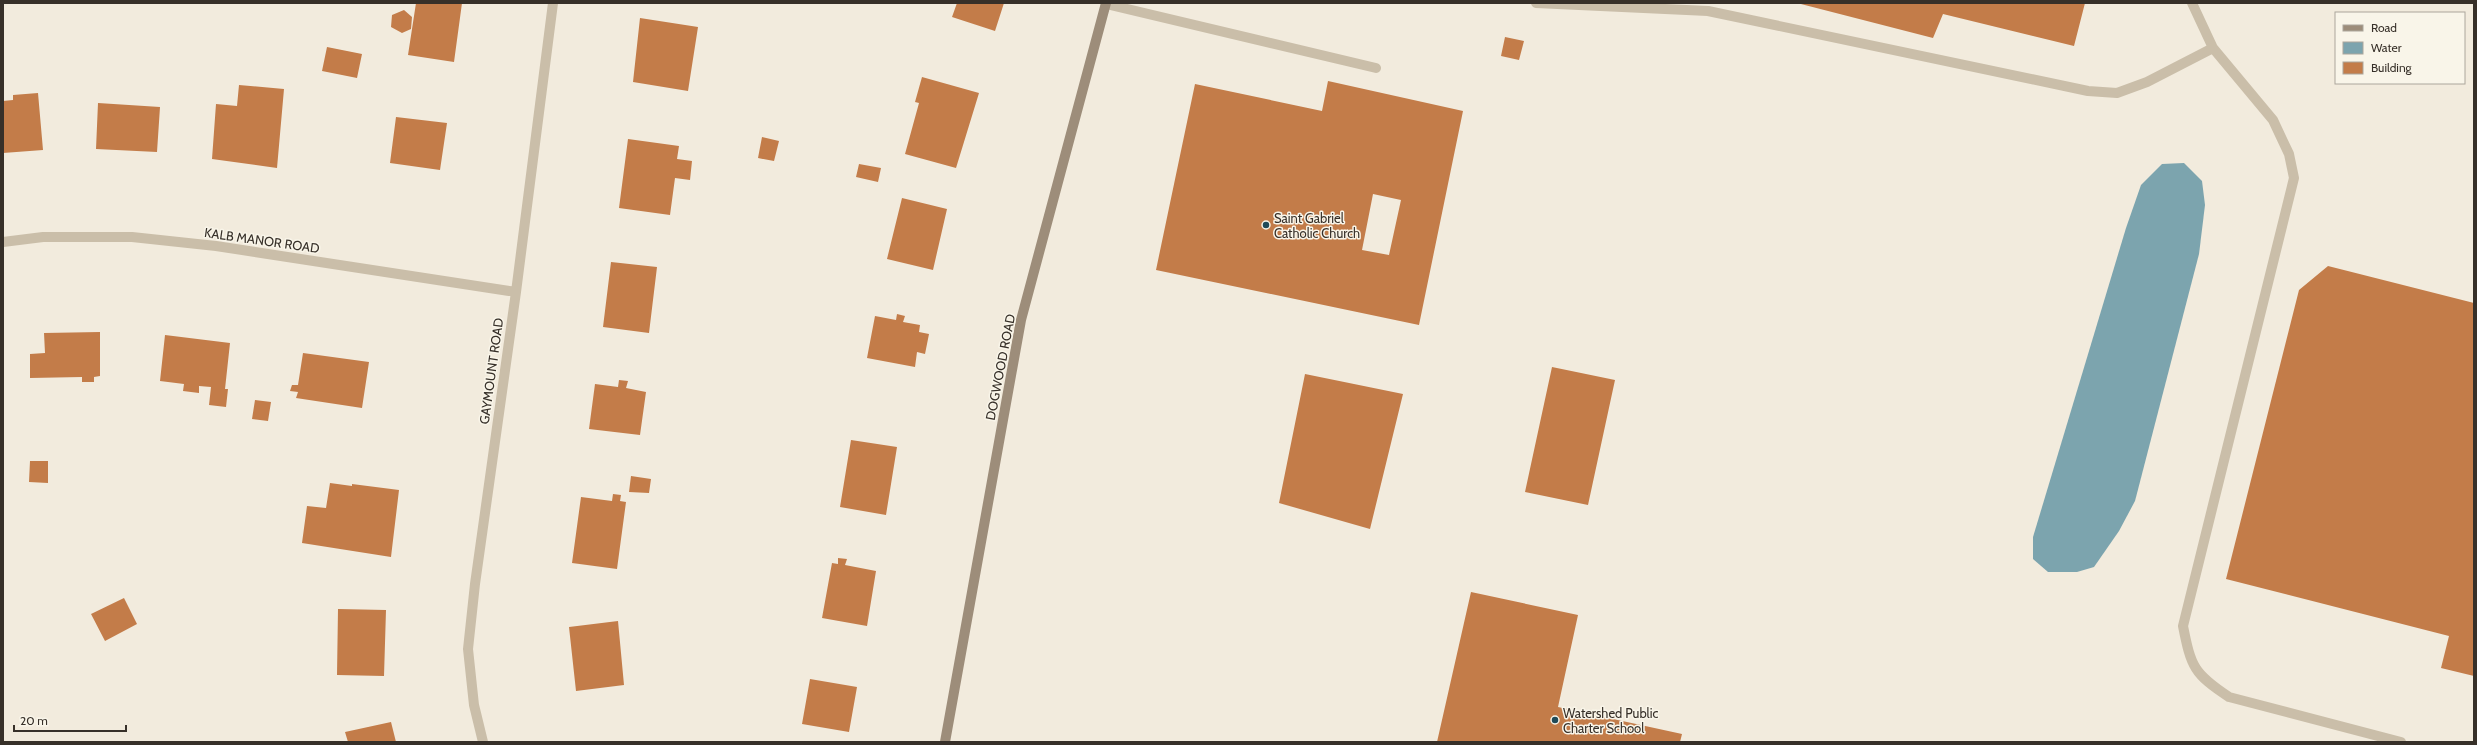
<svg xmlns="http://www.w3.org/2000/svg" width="2477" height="745" viewBox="0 0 2477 745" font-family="Cabin,sans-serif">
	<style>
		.water { fill: #7ca4ae }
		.building { fill: #c37c49; fill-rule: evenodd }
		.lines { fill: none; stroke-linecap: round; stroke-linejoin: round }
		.service { stroke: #cabea9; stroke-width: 10 }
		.minor { stroke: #cabea9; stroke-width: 10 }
		.secondary { stroke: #9d8d7a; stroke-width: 10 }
		.poi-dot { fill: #1f4a58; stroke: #f9f5e9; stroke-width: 1.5 }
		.labels { text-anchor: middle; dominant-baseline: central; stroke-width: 3; stroke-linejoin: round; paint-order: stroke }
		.poi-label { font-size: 13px; fill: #373029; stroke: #f9f5e9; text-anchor: start }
		.street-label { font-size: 13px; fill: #373029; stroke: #f9f5e9 }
	</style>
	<rect width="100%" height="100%" fill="#f2ebdd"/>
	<path class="water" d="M2184 163 2202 181 2205 205 2199 254 2135 501 2119 531 2094 567 2077 572H2048L2033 559V537L2126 228 2141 185 2162 164Z"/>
	<path class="building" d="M416 3H462L454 62 408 55Z
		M957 3H1004L995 31 952 17Z
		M1797 3H2085L2074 46 1943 14 1933 38Z
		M404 10 412 17 411 29 402 33 391 27 392 15Z
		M640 18 698 27 688 91 633 82Z
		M1505 37 1524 41 1519 60 1501 56Z
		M327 47 362 54 357 78 322 71Z
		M922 77 979 93 956 168 905 154 919 103 915 102Z
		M1328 81 1463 111 1419 325 1156 270 1195 84 1322 111ZM1373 194 1401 200 1389 255 1362 250Z
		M239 85 284 89 277 168 212 159 216 104 237 106Z
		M38 93 43 150 3 153V101L13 100V95Z
		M98 103 160 107 157 152 96 149Z
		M396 117 447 123 440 170 390 163Z
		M762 137 779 141 774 161 758 158Z
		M628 139 679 146 677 159 692 161 690 180 675 178 670 215 619 208Z
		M859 164 881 168 878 182 856 177Z
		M902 198 947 209 933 270 887 259Z
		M611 262 657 267 649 333 603 327Z
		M2328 266 2474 303V676L2441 668 2449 636 2226 579 2299 290Z
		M897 314 905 316 903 322 920 325 919 332 929 334 925 354 917 352 915 367 867 358 875 316 896 320Z
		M100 332V376L94 377V382H82V377L30 378V354L45 353 44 333Z
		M165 335 230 343 225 389H228L226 407 209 405 211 387 199 386V393L183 391 184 384 160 381Z
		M303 353 369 362 362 408 296 398 298 392 290 391 292 385H298Z
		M1552 367 1615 380 1588 505 1525 492Z
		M1305 374 1403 394 1370 529 1279 503Z
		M619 380 628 381 626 388 646 392 640 435 589 429 595 384 618 387Z
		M255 400 271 402 268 421 252 419Z
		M851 440 897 447 886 515 840 507Z
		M30 461H48V483L29 482Z
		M631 476 651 479 649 493 629 492Z
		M330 483 352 486V484L399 490 391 557 302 543 307 506 326 508Z
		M613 494 621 495 620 501 626 502 617 569 572 563 581 497 612 501Z
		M838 558 847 559 845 565 876 571 867 626 822 618 832 563 838 564Z
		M1471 592 1578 615 1558 707 1682 734 1680 742H1437Z
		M124 598 137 624 105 641 91 614Z
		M338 609 386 610 384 676 337 675Z
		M618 621 624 685 576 691 569 627Z
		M810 679 857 687 849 732 802 724Z
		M391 722 396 742H348L345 732Z"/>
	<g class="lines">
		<path class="service" d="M1536 3 1708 11 2088 91 2117 93 2147 82 2213 48
			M2192 3 2213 48 2273 120 2289 154 2294 178 2183 626C2191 667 2194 674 2229 697L2401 742
			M1106 4 1376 68"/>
		<path class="minor" d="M3 242 43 237H132L216 246 516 292
			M483 742 474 705 468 649 475 584 516 292 553 3"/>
		<path class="secondary" d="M945 742 1021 320 1106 3"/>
	</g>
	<g class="poi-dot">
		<circle cx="1266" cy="225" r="4"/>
		<circle cx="1555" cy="720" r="4"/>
	</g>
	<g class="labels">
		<g class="poi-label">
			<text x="1274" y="218">Saint Gabriel<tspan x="1274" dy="15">Catholic Church</tspan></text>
			<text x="1563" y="713">Watershed Public<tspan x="1563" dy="15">Charter School</tspan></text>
		</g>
		<g class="street-label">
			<text transform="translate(262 240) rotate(8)">KALB MANOR ROAD</text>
			<text transform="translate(1000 367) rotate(-79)">DOGWOOD ROAD</text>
			<text transform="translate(491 371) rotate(-82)">GAYMOUNT ROAD</text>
		</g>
	</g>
	<rect width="2477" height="745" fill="none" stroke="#373029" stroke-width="8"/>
	<rect x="2335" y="12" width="130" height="72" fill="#f9f5e9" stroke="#aba69c"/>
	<rect x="2343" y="25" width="20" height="6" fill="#9d8d7a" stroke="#aba69c"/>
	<text x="2371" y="32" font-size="12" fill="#373029">Road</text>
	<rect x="2343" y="42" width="20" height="12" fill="#7ca4ae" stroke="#aba69c"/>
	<text x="2371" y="52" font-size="12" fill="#373029">Water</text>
	<rect x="2343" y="62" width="20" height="12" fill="#c37c49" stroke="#aba69c"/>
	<text x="2371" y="72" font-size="12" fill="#373029">Building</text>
	<path d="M14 725v6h112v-6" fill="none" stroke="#373029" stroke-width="2"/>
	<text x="20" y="725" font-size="12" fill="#373029" stroke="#f9f5e9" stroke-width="3" paint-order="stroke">20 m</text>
</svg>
